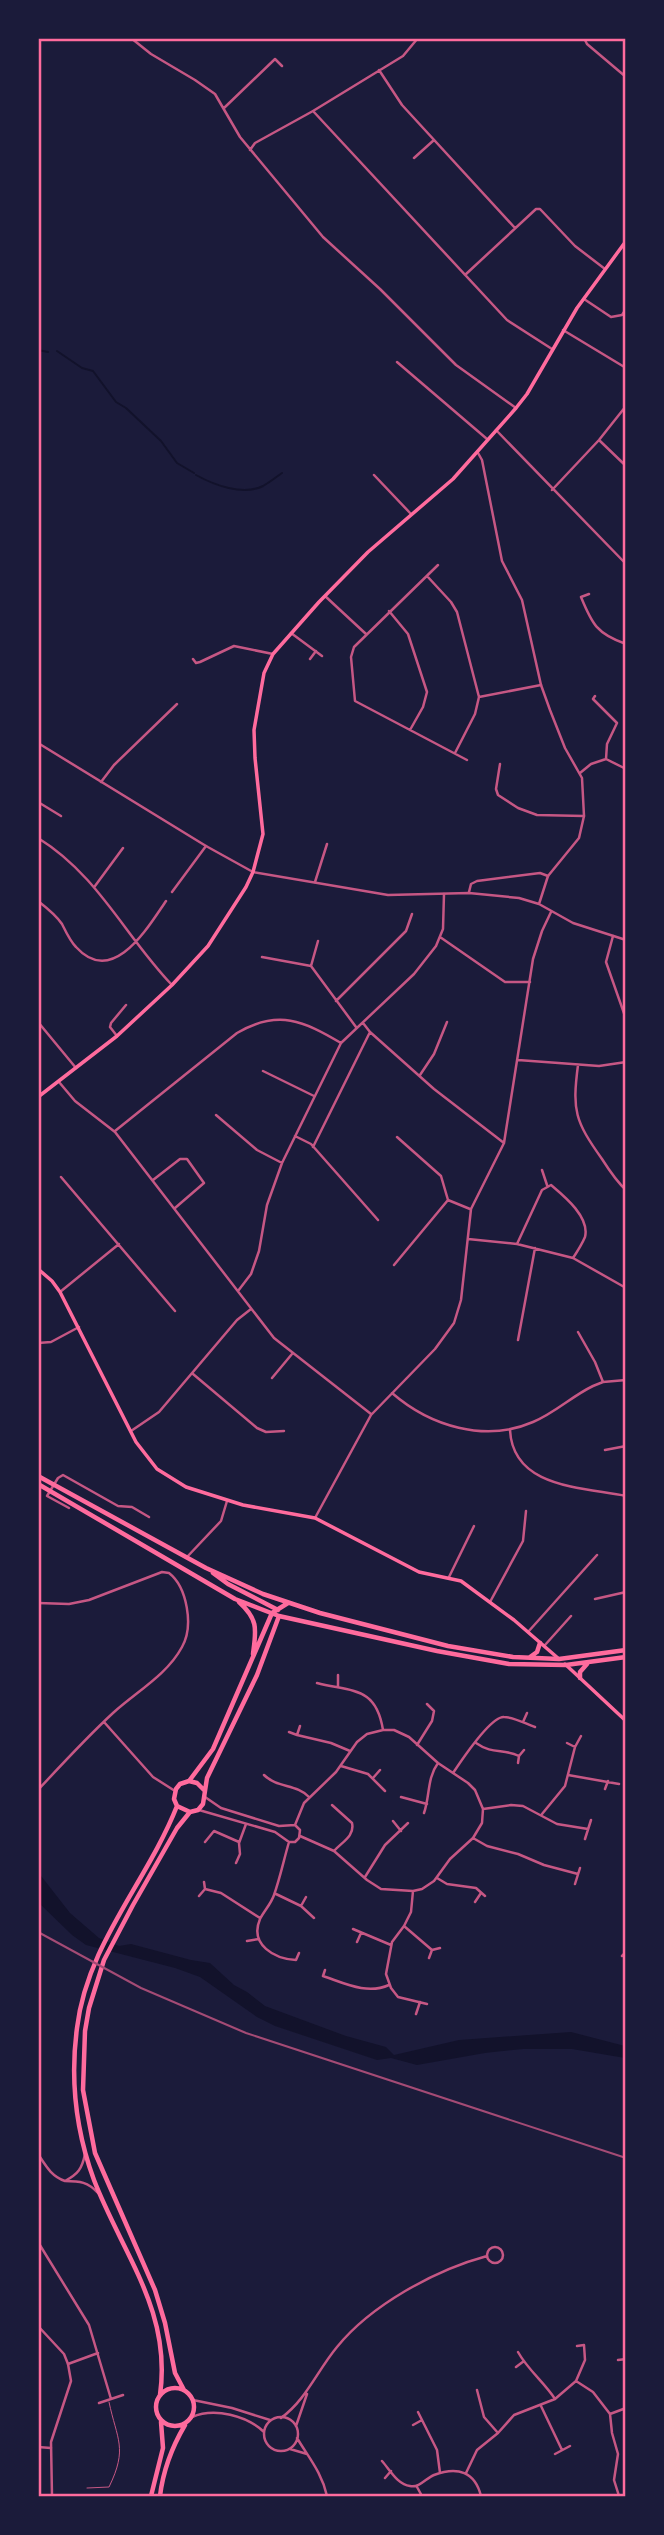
<svg xmlns="http://www.w3.org/2000/svg" width="664" height="2535" viewBox="0 0 664 2535" font-family="Literata,serif">
	<style>
		.water { fill: #12122b }
		.lines { fill: none; stroke-linecap: round; stroke-linejoin: round }
		.stream { stroke: #12122b; stroke-width: 2 }
		.service { stroke: #c65784; stroke-width: 1 }
		.minor { stroke: #c65784; stroke-width: 2.5 }
		.tertiary { stroke: #c65784; stroke-width: 2.5 }
		.primary { stroke: #ff6b9d; stroke-width: 3.5 }
		.trunk { stroke: #ff6b9d; stroke-width: 4.5 }
		.rail { stroke: #a44b75; stroke-width: 2 }
		.neatline { fill: none; stroke: #ff6b9d; stroke-width: 2.5 }
	</style>
	<rect width="100%" height="100%" fill="#1b1b3a"/>
	<path class="water" d="M38 1872 70 1913 99 1938 119 1946 131 1944 191 1960 210 1963 234 1985 247 1992 265 2006 346 2036 386 2047 394 2055 459 2040 571 2032 625 2046V2058L572 2049H523L485 2053 417 2065 391 2058 377 2060 275 2026 257 2017 200 1977 175 1968 86 1945 72 1935 39 1903Z"/>
	<g class="lines">
		<path class="stream" d="M38 350 48 352
			M57 351 82 368 93 371 116 402 126 408 161 441 177 463 194 473
			M196 475C214 485 243 496 263 486 270 482 276 477 282 473"/>
		<path class="service" d="M87 2488 109 2487C128 2448 117 2440 109 2402"/>
		<path class="minor" d="M131 38 151 54 195 80 215 94 240 137 323 237 380 289 456 365 516 408
			M584 38 587 44 626 77
			M379 70 402 105 515 228
			M224 108 275 59 282 66
			M313 111 507 320 552 349
			M250 150 255 143 313 111 403 56 418 38
			M414 158 434 140
			M465 275 536 209H540L575 246 605 269
			M584 299 611 317 622 315 626 309
			M563 330 626 368
			M397 362 487 439
			M496 430 626 564
			M599 440 626 466
			M374 475 411 514
			M552 490 599 440 626 406
			M438 565 354 647 351 657 355 701 467 760
			M427 576 451 602 457 612 479 697 475 714 455 753
			M589 594 581 597C592 624 597 634 626 644
			M325 596 366 634
			M389 611 408 634 427 692 423 707 410 730
			M291 633 322 656
			M193 659 196 663 200 662 234 646 273 654
			M310 659 316 651
			M595 696 593 699 617 723 607 744 606 759
			M479 697 541 685
			M500 764 496 789 498 795 518 808 537 815 584 816
			M580 773 591 764 606 759 626 769
			M101 782 114 765 177 704
			M38 802 61 816
			M38 838C98 875 125 936 172 985
			M315 882 327 844
			M95 886 123 848
			M172 892 206 846
			M469 892 471 884 477 881 540 873 548 876
			M38 901C47 908 56 915 62 924 66 932 70 941 76 947 113 988 148 927 166 901
			M613 936 606 962 626 1019
			M440 937 505 982H530
			M262 957 311 966 356 1027
			M311 966 318 941
			M336 1001 406 931 412 914
			M38 1022 76 1068
			M363 1023 370 1032 434 1089 504 1143
			M117 1036 110 1027 111 1023 126 1005
			M518 1060 599 1066 626 1062
			M578 1065C572 1111 575 1121 602 1159 609 1170 616 1181 626 1190
			M263 1071 314 1096
			M420 1075 434 1054 447 1022
			M59 1082 75 1101 115 1132 274 1338 371 1414
			M216 1115 257 1150 282 1163
			M115 1131 237 1033C278 1009 304 1021 341 1043
			M295 1136 311 1144 378 1220
			M397 1137 441 1176 448 1200 470 1209
			M313 1147 370 1032
			M542 1170 547 1185
			M61 1177 175 1311
			M153 1180 180 1159H187L204 1183 175 1208
			M468 1239 517 1244 573 1258 626 1288
			M517 1244 542 1190 551 1185C564 1196 590 1217 585 1237 582 1244 577 1252 573 1258
			M394 1265 448 1200
			M238 1291 251 1274 259 1251 267 1205 282 1163 341 1043 414 974 436 946 443 929 444 894
			M60 1292 119 1244
			M578 1332 595 1362 603 1382
			M518 1340 535 1248
			M38 1343 51 1342 79 1327
			M193 1374 257 1428 266 1432 284 1431
			M272 1378 292 1354
			M392 1393C430 1426 485 1443 533 1422 555 1413 572 1396 593 1386L603 1382 626 1380
			M510 1430C513 1488 581 1487 626 1496
			M131 1431 159 1412 237 1320 251 1309
			M605 1450 626 1446
			M69 1508 47 1496 58 1478 63 1475 118 1506 132 1507 149 1517
			M315 1518 371 1415 435 1349 454 1323 461 1300 471 1209 504 1143 533 959 542 931 551 912
			M187 1557 221 1521 227 1501
			M449 1577 474 1526
			M595 1599 626 1592
			M490 1602 523 1541 526 1511
			M38 1603 69 1604 89 1600 162 1572 169 1573C187 1587 194 1626 182 1647 167 1675 136 1692 113 1713 87 1737 63 1763 38 1790
			M528 1632 597 1555
			M545 1645 571 1616
			M317 1683C352 1692 376 1686 383 1730
			M338 1686V1675
			M104 1722 153 1777 175 1791
			M523 1722 527 1713
			M300 1726 297 1735 331 1743 350 1751
			M289 1732 297 1735
			M476 1743C493 1755 503 1748 519 1756
			M567 1743 575 1747
			M417 1745 432 1721 434 1711 427 1704
			M518 1763 519 1756 524 1750
			M341 1766 368 1774 385 1791
			M453 1773C461 1761 491 1716 504 1717 514 1717 526 1724 535 1727
			M264 1775C277 1788 297 1784 309 1797
			M568 1775 619 1784
			M373 1778 380 1770
			M605 1789 608 1781
			M401 1797 427 1804
			M332 1805 352 1823C355 1836 342 1842 334 1851
			M483 1809 511 1805 523 1806 557 1824 588 1829
			M199 1810 275 1832 289 1842H295L299 1838 300 1830 295 1825 279 1826 221 1808 205 1797
			M424 1813C430 1796 427 1778 438 1763
			M542 1814 565 1786 575 1747 581 1736
			M393 1821 401 1831
			M295 1825 304 1803 336 1772 357 1742 367 1734 383 1730H394L409 1737 438 1763 468 1783 475 1790 483 1809 482 1823 473 1838 450 1859 434 1881 422 1889 413 1891 381 1889 367 1880 334 1851 300 1836
			M473 1838 487 1846 518 1854 544 1865 578 1874
			M585 1839 591 1820
			M205 1842 214 1831 239 1842
			M289 1842C284 1859 280 1878 274 1895 271 1904 264 1911 260 1919 249 1945 275 1959 296 1960L299 1953
			M236 1863 240 1854 239 1843 246 1824
			M365 1877 385 1845 408 1823
			M437 1878 447 1884 476 1888 485 1896
			M575 1884 580 1868
			M205 1889 221 1893 260 1918
			M413 1891 411 1912 404 1926 392 1942 386 1974 391 1988 398 1997 427 2004
			M276 1894 301 1906 314 1918
			M199 1896 205 1889 204 1882
			M475 1902 481 1893
			M301 1906 306 1897
			M404 1926 432 1950 440 1948
			M353 1929 391 1945
			M247 1941 259 1939
			M357 1942 361 1933
			M622 1956 626 1952
			M429 1958 432 1950
			M625 1966 626 1965
			M325 1970 323 1976C344 1983 367 1995 389 1985
			M416 2014 420 2002
			M38 2154C46 2166 51 2176 65 2181
			M85 2154C82 2169 78 2174 65 2181 80 2181 88 2182 98 2193
			M38 2242 89 2325 111 2399
			M487 2255a8 8 0 1 1 16 0a8 8 0 1 1-16 0Z
			M518 2352C528 2370 544 2382 555 2399
			M618 2360 626 2359
			M68 2364 98 2353
			M516 2367 524 2361
			M576 2381 593 2392 610 2414 612 2433 618 2454 614 2480 619 2496
			M477 2390 484 2417 498 2433
			M193 2400 232 2408 270 2420
			M99 2403 123 2395
			M541 2406 562 2450
			M418 2412 437 2450 440 2473
			M610 2414 626 2408
			M192 2417C215 2407 247 2416 264 2432
			M264 2434a17 17 0 1 1 34 0a17 17 0 1 1-34 0Z
			M281 2418C306 2400 317 2371 337 2347 371 2305 435 2270 487 2256
			M413 2425 422 2420
			M296 2426 307 2394
			M297 2438C309 2458 322 2473 327 2496
			M38 2447 51 2448
			M290 2449 307 2454
			M555 2454 570 2446
			M382 2461C390 2470 398 2485 410 2486 420 2488 426 2478 434 2475 458 2466 475 2472 481 2496
			M466 2473 477 2450 498 2433 514 2415 555 2399 576 2381 585 2360 584 2345 577 2346
			M385 2478 391 2471
			M417 2487 422 2496"/>
		<path class="tertiary" d="M478 453 482 460 502 561 522 600 541 685 550 710 565 748 582 778 584 816 579 838 548 876 539 904
			M38 743 206 846 253 872 388 895 469 893 519 898 539 904 573 923 626 940
			M38 2326 64 2354 68 2364 71 2381 51 2442 52 2496"/>
		<path class="primary" d="M38 1097 117 1036 172 985 208 946 246 887 253 872 263 834 255 758 254 730 264 673 273 654 319 602 368 552 453 479 516 408 527 394 577 308 626 241
			M38 1269 52 1281 60 1292 136 1442 157 1469 186 1487 243 1505 315 1518 419 1572 461 1581 514 1620 559 1659
			M565 1664 626 1721"/>
		<path class="trunk" d="M38 1476 206 1568 263 1594 320 1613 448 1646 513 1657 559 1659 626 1650
			M38 1484 235 1599 279 1616 437 1651 509 1664 566 1665 626 1657
			M213 1573 228 1584 278 1610
			M239 1602C259 1620 256 1630 253 1654
			M530 1657 537 1652 540 1643
			M580 1678V1672L587 1664
			M189 1781 197 1783 204 1790
			M177 1806 190 1812
			M156 2407a19 19 0 1 1 38 0a19 19 0 1 1-38 0Z
			M184 2390 175 2373 165 2323 155 2290 95 2153 83 2090 85 2031 89 2008 104 1960 133 1905 177 1828 190 1812 198 1810 203 1804 207 1778 257 1675 279 1616
			M160 2395C172 2311 122 2253 94 2180 76 2131 70 2080 77 2028 87 1944 147 1882 177 1806L174 1799 176 1789 180 1784 189 1781 213 1749 272 1613 288 1603
			M151 2496 163 2448 161 2422
			M160 2496C163 2471 172 2447 185 2425"/>
		<path class="rail" d="M38 1932 141 1988 246 2033 626 2158"/>
	</g>
	<rect width="664" height="2535" fill="none" stroke="#1b1b3a" stroke-width="80"/>
	<rect x="40" y="40" width="584" height="2455" class="neatline"/>
</svg>
